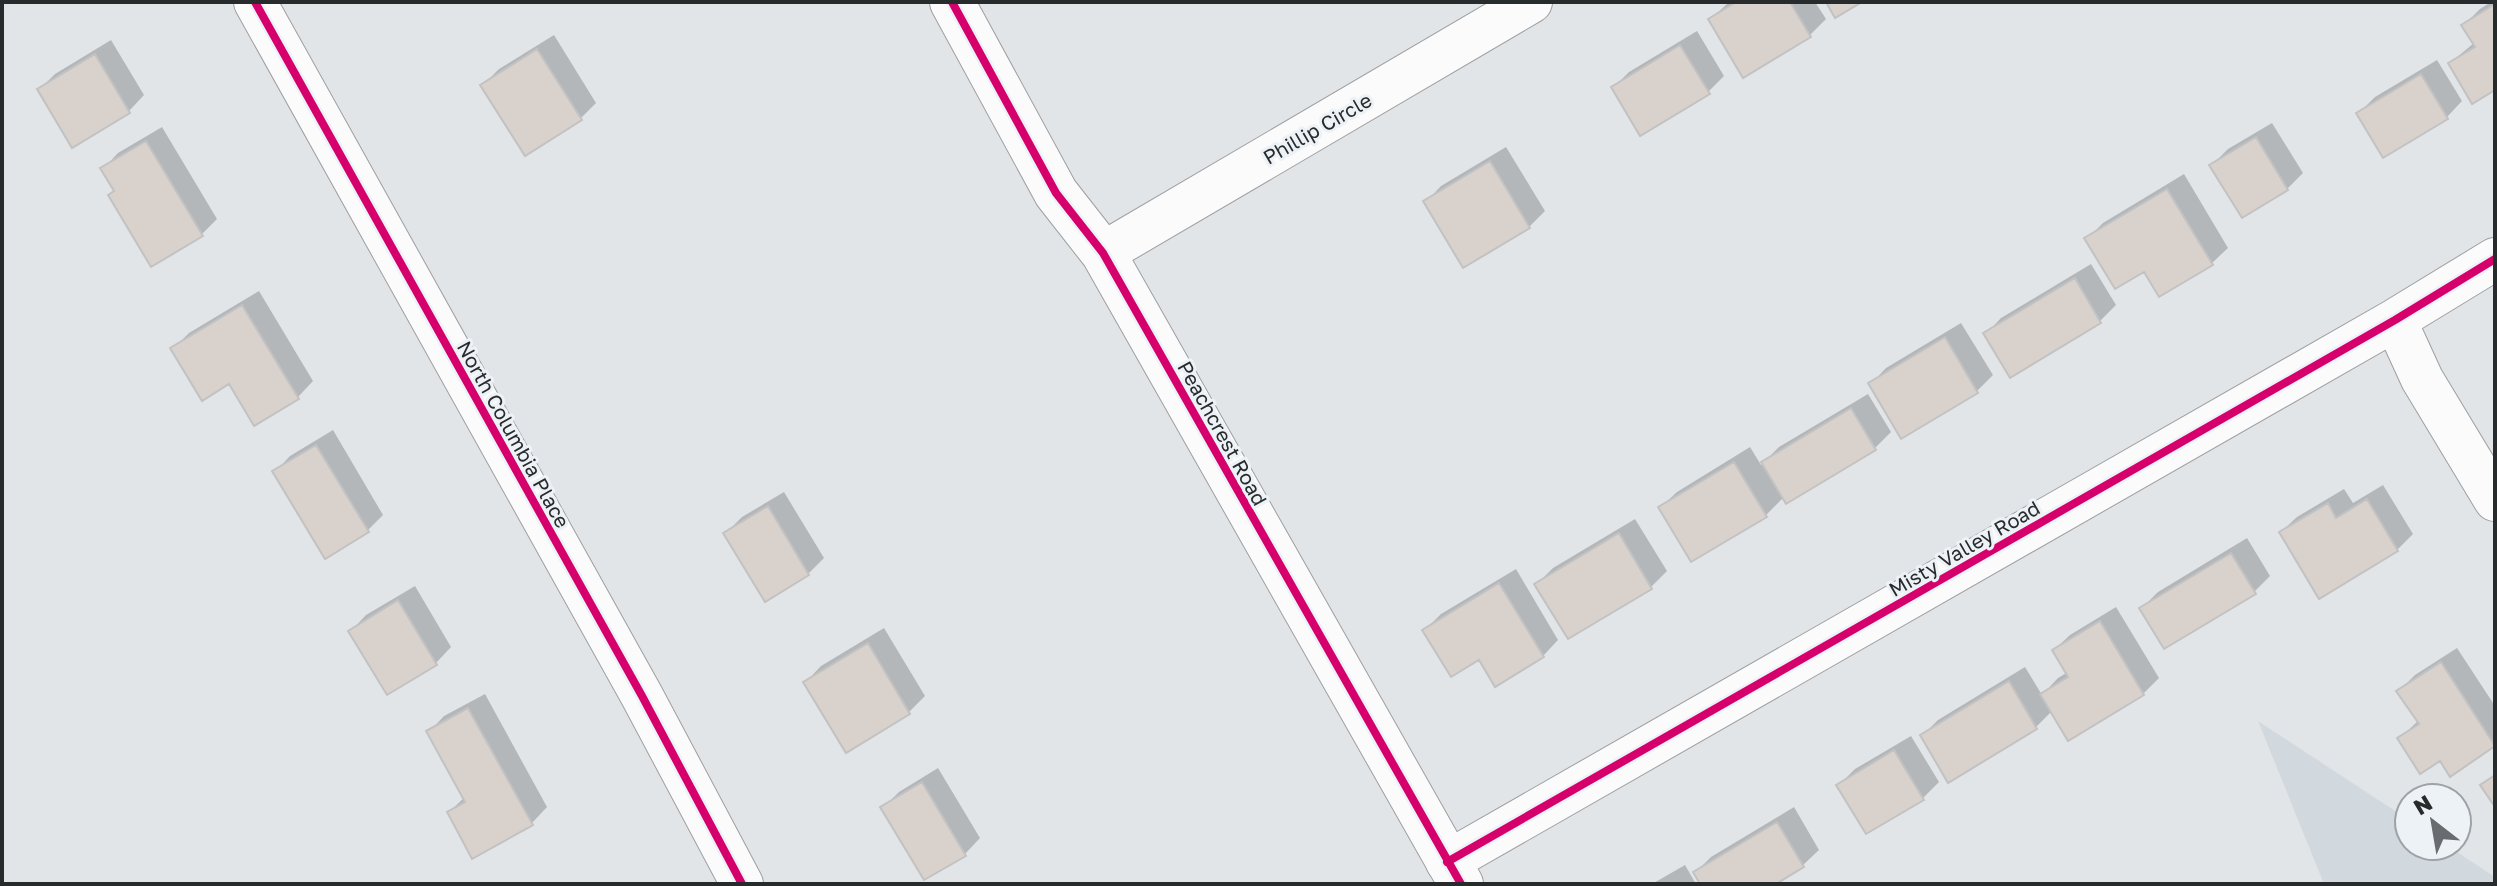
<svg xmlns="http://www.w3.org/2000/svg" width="2497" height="886" viewBox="0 0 2497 886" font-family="'Golos Text',sans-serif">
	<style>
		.built { fill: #d1d9df }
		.shadow { fill: #0003 }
		.building { fill: #d8d1cc; stroke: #c2c2c3; stroke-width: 2 }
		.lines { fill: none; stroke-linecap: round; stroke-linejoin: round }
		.minor-casing { stroke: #9d9fa0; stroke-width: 44 }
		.tertiary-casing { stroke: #9d9fa0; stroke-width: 46 }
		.minor { stroke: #fbfbfc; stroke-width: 42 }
		.tertiary { stroke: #fbfbfc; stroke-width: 44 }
		.cycleway-casing { stroke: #edf2f7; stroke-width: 13 }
		.cycleway { stroke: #d6006c; stroke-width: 8 }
		.labels { text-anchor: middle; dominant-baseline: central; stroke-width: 6; stroke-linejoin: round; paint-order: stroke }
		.street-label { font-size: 20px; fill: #282b2c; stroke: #edf2f7 }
	</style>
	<rect width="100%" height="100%" fill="#e2e5e8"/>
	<path class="built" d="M2258 721 2409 820V846H2448L2495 877V884H2324Z"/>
	<path class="shadow" d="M1729 2H1815L1826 19 1810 35 1743 75 1710 20Z
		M2491 2H2495V88L2450 63 2474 43 2464 25 2480 9Z
		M1697 31 1724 76 1708 92 1613 88 1629 72Z
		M554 35 596 103 580 119 483 85 499 69Z
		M111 40 144 95 129 111 39 90 55 74Z
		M2437 60 2462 101 2447 117 2359 113 2375 97Z
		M2272 123 2303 173 2287 189 2212 165 2228 149Z
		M162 127 217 219 202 234 116 190 103 169 118 153Z
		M1506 147 1545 211 1529 227 1464 266 1426 202 1441 186Z
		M2184 174 2228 248 2212 263 2145 269 2087 239 2103 223Z
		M2091 264 2116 305 2100 321 2010 375 1986 334 2001 318Z
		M259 291 313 381 298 397 229 382 173 349 189 333Z
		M1961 323 1993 375 1977 391 1902 436 1871 384 1886 368Z
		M1868 394 1891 432 1875 448 1787 501 1784 497 1766 515 1661 507 1677 492 1750 447 1761 465 1779 447Z
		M333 430 383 515 368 530 275 472 290 456Z
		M2383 485 2413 534 2397 550 2281 532 2297 517 2344 489 2353 503Z
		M784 492 824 558 808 574 726 533 742 517Z
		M1635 519 1667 571 1651 587 1569 637 1537 584 1553 568Z
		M2247 538 2270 576 2254 592 2142 608 2158 592Z
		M1516 569 1558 640 1543 656 1480 657 1425 630 1441 614Z
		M415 586 451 647 436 663 351 631 366 615Z
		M2116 607 2159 678 2143 694 2052 711 2036 727 1922 736 1938 720 2025 667 2042 695 2058 678 2068 672 2054 650 2070 635Z
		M884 628 925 696 909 712 846 750 806 682 821 666Z
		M2457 648 2495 706V745L2451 774 2441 758 2400 738 2418 721 2399 691 2415 675Z
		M485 694 547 807 532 823 449 812 465 797 429 732 444 716Z
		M1911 736 1939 782 1923 798 1839 785 1855 769Z
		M938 768 980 838 965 854 883 808 899 792Z
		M1794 807 1819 850 1803 865 1772 884H1702L1695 873 1711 857Z
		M1685 865 1696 884H1652Z"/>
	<path class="building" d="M1736 2H1790L1811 37 1743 78 1708 19Z
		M1826 2H1862L1835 18Z
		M2495 4V90L2472 104 2448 63 2475 47 2461 25Z
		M1680 45 1710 94 1640 136 1611 87Z
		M537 49 582 120 525 156 480 85Z
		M95 54 130 113 72 148 37 89Z
		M2421 74 2448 119 2383 158 2356 113Z
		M2256 137 2288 190 2242 218 2209 165Z
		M146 141 203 236 151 267 108 195 114 191 100 168Z
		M1490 161 1530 228 1463 268 1423 201Z
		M2167 189 2213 265 2159 297 2144 272 2115 289 2084 238Z
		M2075 278 2101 323 2010 378 1983 333Z
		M242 305 299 399 254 426 229 384 202 401 170 348Z
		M1945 337 1978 393 1901 439 1868 383Z
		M1851 408 1876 450 1786 504 1761 462Z
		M316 445 369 532 325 559 272 471Z
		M1734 462 1767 517 1691 562 1658 507Z
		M2367 499 2398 551 2319 599 2279 532 2328 503 2336 518Z
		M768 506 809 575 765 602 723 533Z
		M1619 533 1652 589 1568 639 1534 584Z
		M2231 553 2256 594 2164 649 2139 608Z
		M1499 583 1544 657 1495 687 1479 660 1451 677 1422 630Z
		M398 600 437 665 387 695 348 631Z
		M2100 621 2144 695 2068 741 2040 694 2068 677 2052 650Z
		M868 643 910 714 846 753 803 682Z
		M2441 662 2495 746 2450 777 2440 761 2420 774 2397 738 2419 724 2396 691Z
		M2009 681 2037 729 1948 783 1920 735Z
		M468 708 533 825 472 859 447 812 465 802 426 731Z
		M1894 750 1924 800 1866 834 1836 785Z
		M2495 775V807L2480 785Z
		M922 782 966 856 924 880 880 807Z
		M1777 822 1804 867 1776 884H1700L1693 872Z"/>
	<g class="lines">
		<g class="minor-casing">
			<path id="minor" d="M255 2 642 696 742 884
				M1103 253 1531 2
				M2395 320 2422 379 2495 500
				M1447 862 2395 320 2495 259"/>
		</g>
		<g class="tertiary-casing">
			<path id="tertiary" d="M952 2 1056 193 1103 253 1461 884"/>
		</g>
		<use href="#minor" class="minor"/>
		<use href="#tertiary" class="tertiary"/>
		<g class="cycleway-casing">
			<path id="cycleway" d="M255 2 642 696 742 884
				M952 2 1056 193 1103 253 1461 884
				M1447 862 2395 320 2495 259"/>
		</g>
		<use href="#cycleway" class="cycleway"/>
	</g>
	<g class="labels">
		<g class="street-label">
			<text transform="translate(1317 128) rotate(-30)">Phillip Circle</text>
			<text transform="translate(1223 433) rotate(61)">Peachcrest Road</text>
			<text transform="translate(514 434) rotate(61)">North Columbia Place</text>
			<text transform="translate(1964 548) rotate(-30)">Misty Valley Road</text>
		</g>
	</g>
	<rect width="2497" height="886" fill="none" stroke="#282b2c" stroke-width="8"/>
	<g transform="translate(2433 822) rotate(329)"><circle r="38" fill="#edf2f7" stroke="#9ea2a6" stroke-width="2"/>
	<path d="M0-6L14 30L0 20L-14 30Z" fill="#696c6e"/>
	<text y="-12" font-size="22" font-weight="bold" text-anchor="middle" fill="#282b2c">N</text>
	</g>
</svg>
